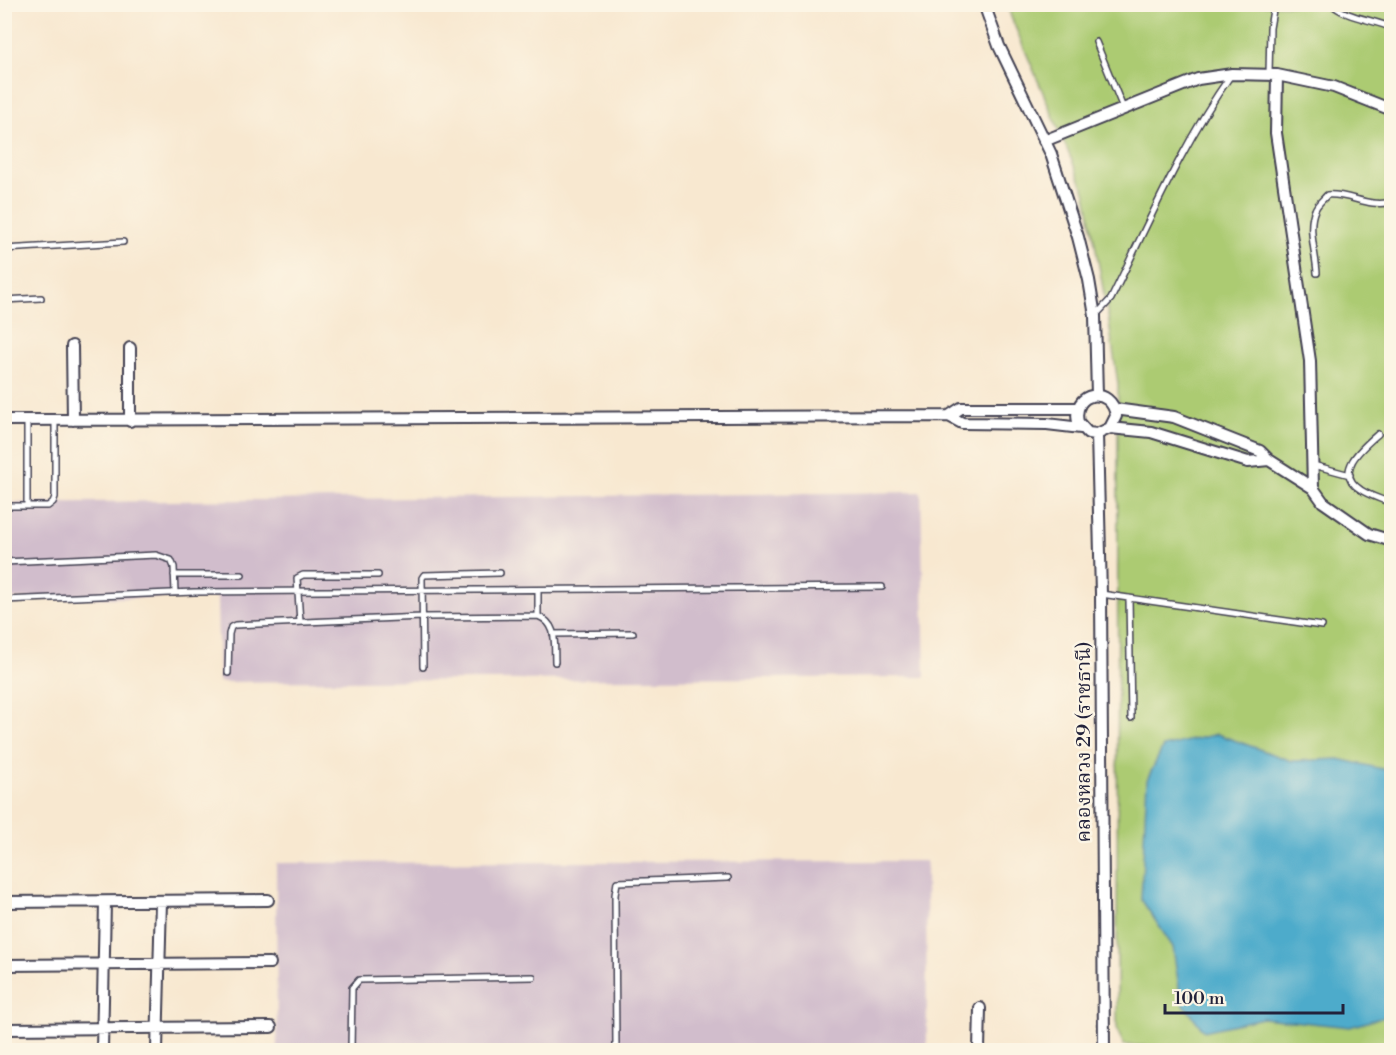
<svg xmlns="http://www.w3.org/2000/svg" width="1396" height="1055" viewBox="0 0 1396 1055" font-family="'Libre Bodoni','Noto Serif Thai',serif">
	<style>
		.industrial { fill: #d1bdcc }
		.green { fill: #accb72; stroke: #677656; stroke-width: 1.5 }
		.water { fill: #4dabcb; stroke: #386683; stroke-width: 1.5 }
		.lines { fill: none; stroke-linecap: round; stroke-linejoin: round }
		.service-casing { stroke: #424051; stroke-width: 8 }
		.minor-casing { stroke: #424051; stroke-width: 14 }
		.service { stroke: #fff; stroke-width: 5 }
		.minor { stroke: #fff; stroke-width: 10 }
		.labels { text-anchor: middle; dominant-baseline: central; stroke-width: 5; stroke-linejoin: round; paint-order: stroke }
		.street-label { font-size: 20px; fill: #22223b; stroke: #fcf5e5 }
	</style>
	<rect width="100%" height="100%" fill="#fcf5e5"/>
	<filter id="ink" filterUnits="userSpaceOnUse"><feTurbulence type="fractalNoise" baseFrequency=".0167" numOctaves="2"/><feDisplacementMap in="SourceGraphic" scale="12" xChannelSelector="R" yChannelSelector="G"/><feConvolveMatrix kernelMatrix="1 2 1 2 8 2 1 2 1" color-interpolation-filters="sRGB"/></filter>
	<filter id="wash" filterUnits="userSpaceOnUse"><feTurbulence type="fractalNoise" baseFrequency=".008" numOctaves="4" result="noise"/><feDisplacementMap in="SourceGraphic" scale="24" xChannelSelector="R" yChannelSelector="G"/><feGaussianBlur stdDeviation="1.35" result="paint"/><feColorMatrix in="noise" values="0 0 0 0 0 0 0 0 0 0 0 0 0 0 0 0 0 1.4 0 .05"/><feComposite in="paint" operator="in"/></filter>
	<g filter="url(#wash)">
		<rect width="100%" height="100%" fill="#f8e8d0"/>
		<path class="industrial" d="M921 492 925 677 219 682 217 597 5 599 4 503Z
			M926 861 927 1050H277L276 863Z"/>
		<path class="green" d="M1008 5H1391V1050H1234L1124 1045 1117 1030 1118 384 1108 316 1086 194 1011 17Z"/>
		<path class="water" d="M1217 734 1292 761 1339 759 1391 771V1015L1350 1027 1263 1018 1204 1031 1181 1001 1173 947 1141 899 1147 780 1163 747Z"/>
	</g>
	<g filter="url(#ink)">
		<g class="lines">
			<g class="service-casing">
				<path id="service" d="M1332 4C1343 17 1375 20 1392 28
					M1096 42 1123 108
					M1269 74 1270 28 1274 4
					M4 249 123 242
					M1317 273C1316 254 1307 227 1315 210 1317 204 1323 200 1327 195 1350 193 1367 208 1392 202
					M4 300 41 298
					M1096 315 1111 299C1148 224 1182 144 1231 75
					M1378 434C1363 447 1332 472 1361 490 1370 496 1382 499 1392 504
					M1313 465 1350 475
					M4 506H48L53 502 55 497V420
					M27 506V420
					M4 562 156 555 171 560 174 567 175 593
					M174 575H242
					M538 590V616
					M1101 594 1322 626
					M1129 598 1131 718
					M4 600 194 592 882 587
					M300 622 297 578 303 575H378
					M553 634 633 633
					M423 667 422 578 424 575 500 573
					M228 673 229 634 231 627 235 625 422 617 538 616C558 624 554 643 555 662
					M351 1050 352 988 359 980 533 977
					M616 1050 615 895 617 882 728 878"/>
			</g>
			<g class="minor-casing">
				<path id="minor" d="M984 4 999 46 1051 154 1078 237 1089 280 1095 316 1097 395
					M1277 75 1276 133 1310 361 1313 488
					M1044 141 1198 79 1232 74 1277 75 1334 87 1392 110
					M72 346 73 420
					M1115 409 1174 417 1260 451 1269 460 1313 488 1323 502 1369 534 1392 541
					M949 416 961 408H1077
					M4 420 949 416 962 423 1047 424 1081 428
					M130 421V348
					M1110 428 1116 416C1112 385 1071 391 1078 422L1088 433 1097 434 1110 428 1151 432 1248 462 1269 460
					M1097 434 1101 594 1104 1050
					M4 902 268 900
					M4 965 270 963
					M4 1029 271 1027
					M102 1050 105 902
					M157 1050 161 901
					M979 1050 980 1008"/>
			</g>
			<use href="#service" class="service"/>
			<use href="#minor" class="minor"/>
		</g>
	</g>
	<g class="labels">
		<g class="street-label">
			<text transform="translate(1084 742) rotate(-90)">คลองหลวง 29 (ราชธานี)</text>
		</g>
	</g>
	<rect width="1396" height="1055" fill="none" stroke="#fcf5e5" stroke-width="24"/>
	<path d="M1165 1004v9h178v-9" fill="none" stroke="#22223b" stroke-width="3"/>
	<text x="1174" y="1004" font-size="18" fill="#22223b" stroke="#fcf5e5" stroke-width="4.5" paint-order="stroke">100 m</text>
</svg>
